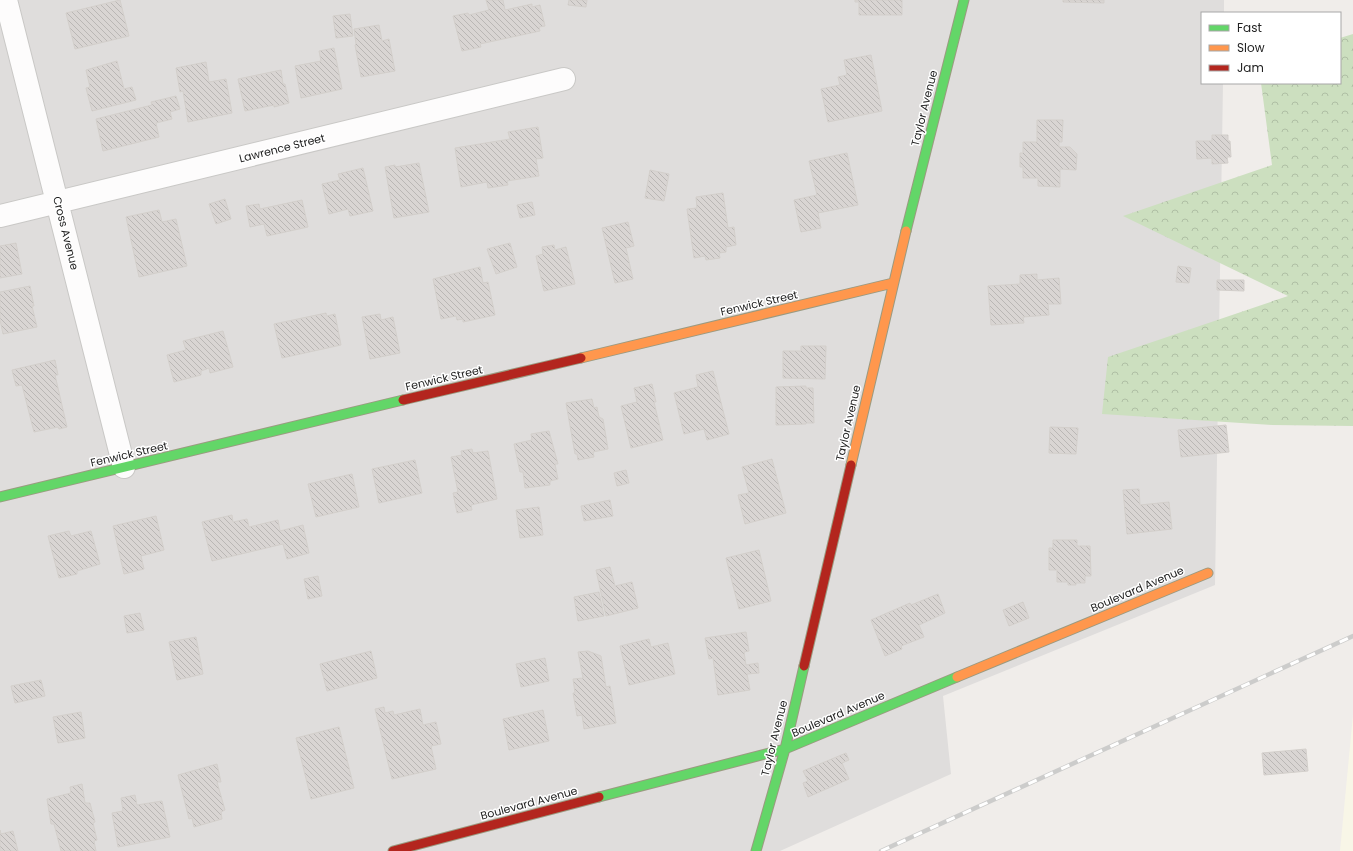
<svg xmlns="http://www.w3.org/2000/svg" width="1353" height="851" viewBox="0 0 1353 851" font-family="Poppins,sans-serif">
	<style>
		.residential { fill: #dfdddc }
		.education { fill: #f8f6e7 }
		.forest { fill: url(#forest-crowns) }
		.building { fill: url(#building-back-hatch); stroke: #d3cfcb }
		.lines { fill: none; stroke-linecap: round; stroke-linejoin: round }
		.street-casing { stroke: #c9c8c6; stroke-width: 24 }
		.fast-casing { stroke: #9b9a80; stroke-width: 11 }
		.slow-casing { stroke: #9b9a80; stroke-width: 11 }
		.jam-casing { stroke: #9b9a80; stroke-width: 11 }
		.street { stroke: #fdfcfc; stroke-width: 22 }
		.fast { stroke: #63d668; stroke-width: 9 }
		.slow { stroke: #ff974d; stroke-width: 9 }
		.jam { stroke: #b3261e; stroke-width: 9 }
		.rail-casing { stroke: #cccccb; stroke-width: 4.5 }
		.rail { stroke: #fff; stroke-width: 3; stroke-dasharray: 9; stroke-linecap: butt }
		.labels { text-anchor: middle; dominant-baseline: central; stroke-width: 3; stroke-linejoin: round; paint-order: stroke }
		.street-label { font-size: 11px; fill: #222; stroke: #fff }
	</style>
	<defs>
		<pattern id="forest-crowns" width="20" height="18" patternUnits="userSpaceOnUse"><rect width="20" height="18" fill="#ccdfbf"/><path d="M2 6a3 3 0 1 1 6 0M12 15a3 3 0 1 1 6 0" fill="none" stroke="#afbfa4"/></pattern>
		<pattern id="building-back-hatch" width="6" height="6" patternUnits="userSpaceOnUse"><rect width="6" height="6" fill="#d9d5d3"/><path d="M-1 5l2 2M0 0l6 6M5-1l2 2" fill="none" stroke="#bab7b5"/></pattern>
	</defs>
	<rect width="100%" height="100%" fill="#f0edea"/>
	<path class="residential" d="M0 0H1224V13H1202V83H1223L1215 585 943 696 951 774 780 851H0Z"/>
	<path class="education" d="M1353 715V851H1340Z"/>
	<path class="forest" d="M1353 34V426L1272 425 1102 414 1108 357 1288 296 1123 216 1272 165 1261 83H1340V38Z"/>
	<path class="building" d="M120 0 129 36 75 49 66 13Z
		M486 0H503L505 10 532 4V7L540 5 545 26 539 27 540 31 480 44 481 47 462 51 453 16 468 13 469 15 489 10Z
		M569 0H587L586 7 568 5Z
		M855 0H902V15H859V2H855Z
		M1063 0H1104V3L1063 2Z
		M350 14 353 36 336 38 333 16Z
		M379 25 382 41 389 39 395 71 361 77 355 45 356 44 354 29Z
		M334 48 342 89 301 98 295 66 321 61 319 51Z
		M871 55 882 111 828 122 821 89 840 85 838 77 847 75 844 60Z
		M117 61 124 89 132 87 136 100 92 111 86 88 90 87 86 70Z
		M206 62 209 82 226 79 232 113 188 122 183 91 180 92 176 68Z
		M281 70 283 84H285L289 103 274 107V105L245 111 238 79Z
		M176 96 180 109 170 112 172 119 156 123 159 137 103 151 96 119 152 105 151 102Z
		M1037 120H1063L1062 142H1059V147H1070L1077 154 1076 170 1060 169V187L1038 186V178H1023V167H1020V153H1023V142H1037Z
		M538 127 543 158 536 159 539 176 507 181 508 185 488 188 487 182 461 187 455 148 510 139 508 132Z
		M1212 135H1228V141H1230L1231 157H1227L1228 163 1212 164V158L1197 159 1196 141H1212Z
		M847 153 858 205 818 213 821 228 801 232 794 200 817 195 809 161Z
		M419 163 429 212 394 218 385 167 395 165V167Z
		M363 168 373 211 350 216 348 209 329 214 322 184 340 180 338 174Z
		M650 170 669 174 664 201 645 198Z
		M723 193 728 228 734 227 736 245 726 247V252L719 253 720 258 706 260 705 256 694 258 687 209 697 208 696 197Z
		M225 199 231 219 216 224 209 204Z
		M302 200 308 227 267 236 264 224 250 227 246 206 259 204 260 209Z
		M532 202 535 215 520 218 517 205Z
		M159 210 162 222 176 219 187 266 139 277 126 217Z
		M628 222 634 246 626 248 633 279 615 283 602 228Z
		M16 243 22 274 0 278V246Z
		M510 243 517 267 496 274 487 249Z
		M554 245 555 250 566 247 575 284 544 291 536 256 543 254 542 247Z
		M1178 266 1191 268 1189 283 1176 282Z
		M480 267 483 283 488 282 495 315 463 322V319L457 320 456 316 441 319 433 279Z
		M1037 274V280L1059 278 1061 304H1048L1049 315 1023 317 1024 323 991 325 988 286 1020 284V275Z
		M1217 280H1244V291L1217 290Z
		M30 286 34 306H32L37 327 3 334 0 320V292Z
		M326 313 327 316 335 314 341 345 282 358 274 324Z
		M380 314 381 320 393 317 400 353 370 359 362 317Z
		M223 331 233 367 210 373 209 368 201 371V375L174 382 167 355 186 350 183 341Z
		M801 346H826L825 379 783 378V351H801Z
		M55 360 58 375H55L67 427 59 429 58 427 34 432 22 385 16 386 12 370Z
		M713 371 729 434 707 440 704 429 684 434 674 393 698 387 696 375Z
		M652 384 656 402H654L663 440 631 448 621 406 637 402 634 388Z
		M806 386V388H813L814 423H806V424L776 425V387Z
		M592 399 594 408 597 407 599 417 603 419 608 449 593 452 594 457 578 460 577 454H575L566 403Z
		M1226 425 1229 452 1181 457 1178 430Z
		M1050 427 1078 428 1076 454 1049 453Z
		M549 431 558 464H555L558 479 550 481V485L525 488 523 472H520L514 444 532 440 531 434Z
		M472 449 473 453 488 451 497 499 471 505 472 510 457 513 453 493 458 492 451 457 462 455 461 451Z
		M772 459 786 513 745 524 738 495 749 493 742 467Z
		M415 460 422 493 379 503 372 469Z
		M626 470 629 483 617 486 614 473Z
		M352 474 359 507 316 517 308 484Z
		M1139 489 1140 505 1169 502 1172 529 1127 534 1123 490Z
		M610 500 613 516 584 521 581 506Z
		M539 507 543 535 520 538 516 510Z
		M232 515 233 522 247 519 249 527 278 520 280 531 303 525 309 553 287 559 283 544 212 561 202 522Z
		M156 516 164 550 141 556 144 569 124 574 113 526Z
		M69 531 71 536 91 531 100 564 77 571V574L59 578 48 536Z
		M1053 540H1077V546H1090L1091 576H1085V583H1076V585H1068V582H1057V570H1049V548H1053Z
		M759 550 771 601 739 609 726 558Z
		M610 567 615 586 632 582 638 608 606 616 596 570Z
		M318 576 322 596 308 599 304 579Z
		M599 592 604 616 578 621 574 597Z
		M938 594 945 613 919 625 924 637 901 646 902 649 885 656 871 620 910 603 911 605Z
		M1023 602 1029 618 1009 626 1003 610Z
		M140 613 144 630 127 633 124 616Z
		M746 632 749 651 744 652 746 665 758 663 759 673 747 674 750 690 718 695 713 658 709 659 705 638Z
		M196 637 203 674 177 680 169 642Z
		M649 639 651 647 668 643 675 674 629 685 620 646Z
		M371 651 377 678 327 691 320 664Z
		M588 651 601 656 606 687 610 686 616 723 584 729 582 715 577 716 573 693H575L573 679 583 678 578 652Z
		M545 658 549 681 521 687 516 664Z
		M41 680 45 696 15 703 11 686Z
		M384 707 385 713 393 711 394 715 420 709 423 725 436 722 441 744 431 746 436 769 392 779 375 709Z
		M543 710 549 741 509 750 503 719Z
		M81 712 85 738 58 743 53 717Z
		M339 727 354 788 311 799 296 738Z
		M1306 749 1308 771 1264 775 1262 753Z
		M846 753 849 760 842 763 849 779 808 797 803 783 808 781 803 771Z
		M217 764 221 782H217L225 810 221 812 222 819 194 827 192 818 189 819 178 775Z
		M82 784 85 803H90L95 822 93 823 97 840 94 841 96 851H61L54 824H51L47 799 71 793 70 787Z
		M135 795 137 805 162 801 170 837 118 847 112 813 123 811 121 798Z
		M0 830 1 834 13 831 18 851H0Z"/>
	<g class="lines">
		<g class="street-casing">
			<path id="street" d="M6 0 124 467
				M0 216 564 79"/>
		</g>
		<g class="fast-casing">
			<path id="fast" d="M906 231 964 0
				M0 497 403 400
				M599 797 785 749 957 677
				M756 851 785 749 804 666"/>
		</g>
		<g class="slow-casing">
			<path id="slow" d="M581 358 893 283
				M851 465 906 231
				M957 677 1208 573"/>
		</g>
		<g class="jam-casing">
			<path id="jam" d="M403 400 581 358
				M804 666 851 465
				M393 851 599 797"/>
		</g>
		<use href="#street" class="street"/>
		<use href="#fast" class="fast"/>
		<use href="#slow" class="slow"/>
		<use href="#jam" class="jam"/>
		<g class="rail-casing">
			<path id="rail" d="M881 851 1353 636"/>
		</g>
		<use href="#rail" class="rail"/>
	</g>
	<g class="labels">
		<g class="street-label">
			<text transform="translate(924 108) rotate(-76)">Taylor Avenue</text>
			<text transform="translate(282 148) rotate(-14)">Lawrence Street</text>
			<text transform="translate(66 233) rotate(76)">Cross Avenue</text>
			<text transform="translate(759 303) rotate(-13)">Fenwick Street</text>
			<text transform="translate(444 378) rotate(-13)">Fenwick Street</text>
			<text transform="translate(848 423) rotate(-77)">Taylor Avenue</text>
			<text transform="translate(129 454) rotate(-13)">Fenwick Street</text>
			<text transform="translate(1137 589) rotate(-23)">Boulevard Avenue</text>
			<text transform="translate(838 714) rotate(-23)">Boulevard Avenue</text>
			<text transform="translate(774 738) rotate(-76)">Taylor Avenue</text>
			<text transform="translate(529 803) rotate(-15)">Boulevard Avenue</text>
		</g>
	</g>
	<rect x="1201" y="12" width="140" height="72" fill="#ffffff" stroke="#a7a7a7"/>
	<rect x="1209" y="25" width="20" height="6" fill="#63d668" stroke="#a7a7a7"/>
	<text x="1237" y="32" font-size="12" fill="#222222">Fast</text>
	<rect x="1209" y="45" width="20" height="6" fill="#ff974d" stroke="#a7a7a7"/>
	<text x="1237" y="52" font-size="12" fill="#222222">Slow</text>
	<rect x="1209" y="65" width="20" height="6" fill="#b3261e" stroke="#a7a7a7"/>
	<text x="1237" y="72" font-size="12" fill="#222222">Jam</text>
</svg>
